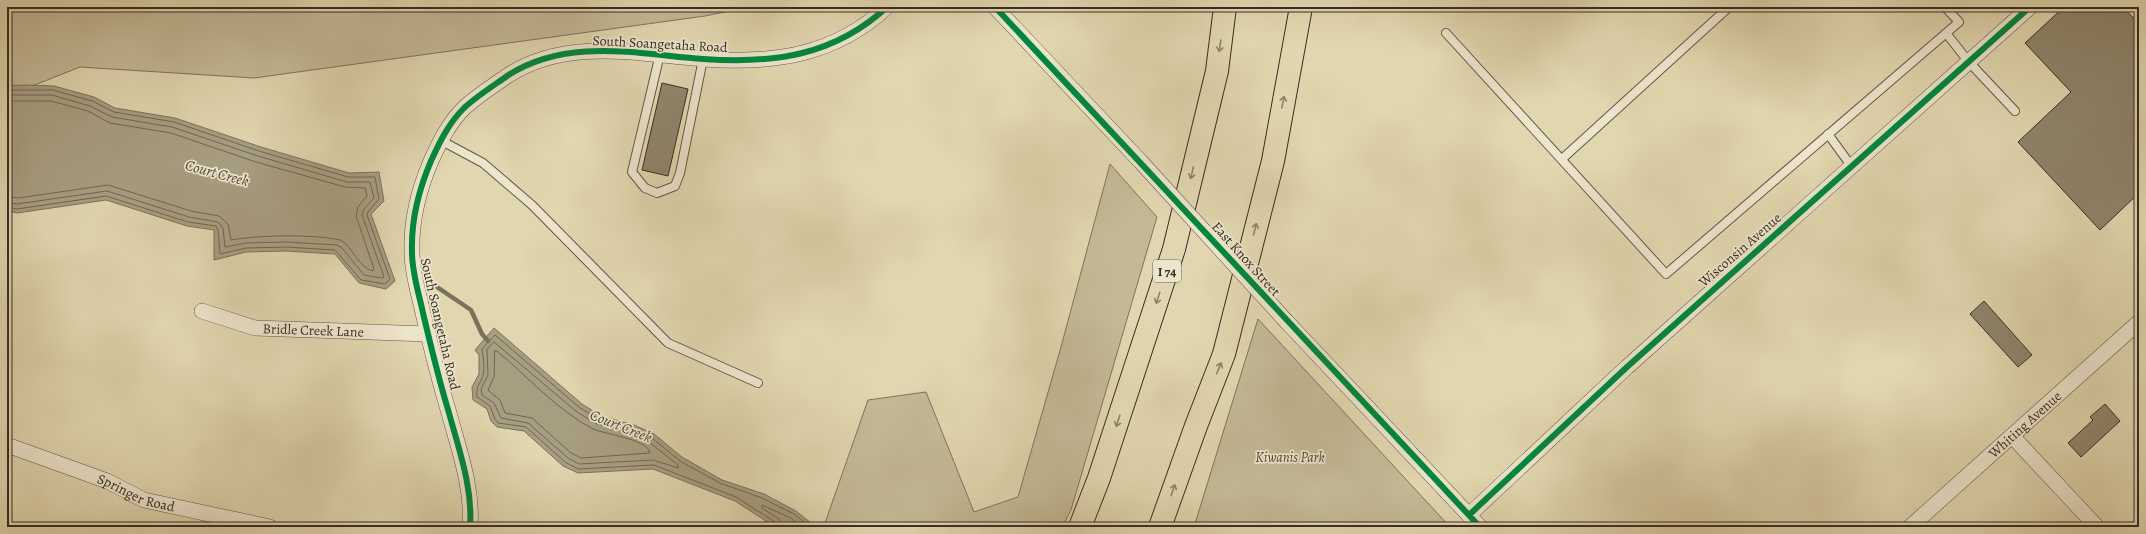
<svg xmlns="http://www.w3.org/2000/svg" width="2146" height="534" viewBox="0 0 2146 534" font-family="Alegreya,serif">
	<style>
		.green { fill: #c4b997; stroke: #7d745e }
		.water { fill: #a79d80; stroke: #7a715b }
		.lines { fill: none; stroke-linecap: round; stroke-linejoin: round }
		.shore { stroke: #6e6652; stroke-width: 1 }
		.stream { stroke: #7a715b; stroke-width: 4.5 }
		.building { fill: #8f856c; stroke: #362e24 }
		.lane-casing { stroke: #615847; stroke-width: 10 }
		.street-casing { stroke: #615847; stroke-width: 16 }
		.highway-casing { stroke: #362e24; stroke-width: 24 }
		.lane { stroke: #ece4cb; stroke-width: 8 }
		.street { stroke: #ece4cb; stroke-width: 15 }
		.highway { stroke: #e1d6af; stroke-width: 22 }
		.street-bridge-casing { stroke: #615847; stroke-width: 16; stroke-linecap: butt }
		.street-bridge { stroke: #ece4cb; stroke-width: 15 }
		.cycleway-casing { stroke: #ece4cb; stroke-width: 8 }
		.cycleway { stroke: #00873e; stroke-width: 6 }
		.oneway { stroke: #8c826a }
		.labels { text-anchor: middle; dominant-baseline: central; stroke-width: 3.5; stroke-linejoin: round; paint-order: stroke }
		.shield { fill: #ece4cb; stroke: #6d6556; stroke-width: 1 }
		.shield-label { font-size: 13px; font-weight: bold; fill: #362e24 }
		.street-label { font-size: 14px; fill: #362e24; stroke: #ece4cb }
		.park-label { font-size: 14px; font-style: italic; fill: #524a3b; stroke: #ece4cb }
		.water-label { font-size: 15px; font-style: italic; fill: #524a3b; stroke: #ece4cb }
	</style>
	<rect width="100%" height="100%" fill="#e1d6af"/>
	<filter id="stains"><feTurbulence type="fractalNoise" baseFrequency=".005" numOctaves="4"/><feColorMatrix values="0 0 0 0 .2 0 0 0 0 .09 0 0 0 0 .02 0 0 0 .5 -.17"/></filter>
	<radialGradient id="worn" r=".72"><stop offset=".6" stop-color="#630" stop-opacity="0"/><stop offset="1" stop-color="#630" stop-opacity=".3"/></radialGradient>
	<path class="green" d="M7 7H749L705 16 254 78 80 67 7 96Z
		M1110 164 1157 217 1071 510 1062 527H827L825 523 868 400 926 392 974 512 1018 497 1061 347Z
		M1258 319 1450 527H1194Z"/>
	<path class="water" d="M25 85 54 86 94 97 115 108 175 118 261 147 349 173 379 172 384 201 371 214 395 281 386 289 359 283 335 254 286 251 246 252 214 260V230L187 226 106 200 17 213 7 211V86Z
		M494 328 582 404 601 416 634 425 654 434 682 457 722 480 764 494 796 511 816 527H775L735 501 653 469 578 473 563 466 524 431 497 427 491 421 487 409 473 400 472 387 479 374V355L475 350Z"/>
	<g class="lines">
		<path class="shore" d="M7 90H53L92 101 114 112 174 122 259 151 348 177H375L379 199 368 212 367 215 390 279 385 284 361 280 335 250 286 247 246 248 220 254 218 230 216 226 188 222 106 196 17 209 7 207
			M7 95H52L90 106 112 117 172 127 258 156 347 182H370L374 198 364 209 362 215 384 277 382 278 364 275 342 248 337 245 286 242 246 243 225 247 223 228 218 222 189 217 107 191 17 204 7 202
			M7 101H51L88 111 110 123 171 133 256 162 345 187 365 188 367 196 358 207 356 216 374 269 373 271C358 268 353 246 340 240 312 234 259 235 231 240L228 224 219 216 191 211 108 185 18 198 7 196
			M494 342 577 412 597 424 631 433 649 442 678 465V468L653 460 579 464 568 458 528 423 501 418 494 403 482 395 481 389 488 375 487 350Z
			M495 351H497C528 377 557 410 593 429 604 434 648 439 650 453L581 458 571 453 532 418 505 413 500 400 488 390 494 377Z
			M777 527 775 522 736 497 654 465 578 469 565 462 526 427 498 423 495 419 490 406 477 397C476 385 480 385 483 375 485 367 483 356 482 349L495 335 580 408 599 419 633 429 652 438 680 461 720 483 762 498 794 514 810 527
			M782 527 779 519 762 508V505L791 518 802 527"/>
		<path class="stream" d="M434 285 471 310 482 334 488 341"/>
	</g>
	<path class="building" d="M2064 7H2123L2139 24V193L2100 230 2018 142 2071 92 2025 43Z
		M662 83 688 89 668 176 642 170Z
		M1984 301 2032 355 2018 367 1970 314Z
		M2105 404 2120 421 2081 457 2068 443 2093 420 2090 417Z"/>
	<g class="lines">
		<g class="lane-casing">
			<path id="lane" d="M1446 33 1666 274 1959 22 1945 7
				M1946 33 1968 61 2015 111
				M660 54 632 172 645 188 657 193 675 186 680 173 703 59
				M1828 134 1852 167
				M440 140 483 163 532 205 668 343 758 383
				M1562 159 1729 7"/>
		</g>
		<g class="street-casing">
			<g id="street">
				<path d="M995 7 1141 162"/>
				<path id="s1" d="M202 311 255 328 428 334"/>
				<path d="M1286 321 1480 527"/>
				<path d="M2012 436 2097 527"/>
				<path id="s2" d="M7 445 107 481 144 500 270 527"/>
				<path d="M1469 515 1627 367 2030 7"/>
				<path d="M470 527C473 488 459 450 449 413 439 380 431 347 423 313 419 294 412 273 412 252 411 221 419 189 431 161 440 141 449 123 464 108 477 96 493 86 507 76 567 37 637 54 703 59 773 64 834 56 887 7"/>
				<path id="s3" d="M1910 527 2139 322"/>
			</g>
		</g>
		<g class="highway-casing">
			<path id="highway" d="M1080 527 1099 478 1174 249 1217 71 1225 7
				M1160 527 1196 426 1224 354 1273 161 1301 7"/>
		</g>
		<use href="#lane" class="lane"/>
		<use href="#street" class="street"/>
		<use href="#highway" class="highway"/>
		<g class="street-bridge-casing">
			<path id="street-bridge" d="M1141 162 1286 321"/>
		</g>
		<use href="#street-bridge" class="street-bridge"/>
		<g class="cycleway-casing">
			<path id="cycleway" d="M995 7 1480 527
				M1469 515 1627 367 2030 7
				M470 527C473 488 459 450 449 413 439 380 431 347 423 313 419 294 412 273 412 252 411 221 419 189 431 161 440 141 449 123 464 108 477 96 493 86 507 76 567 37 637 54 703 59 773 64 834 56 887 7"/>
		</g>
		<use href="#cycleway" class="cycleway"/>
	</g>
	<defs><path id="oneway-shaft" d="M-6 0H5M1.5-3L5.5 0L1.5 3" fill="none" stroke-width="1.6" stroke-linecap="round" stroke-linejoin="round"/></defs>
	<g class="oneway">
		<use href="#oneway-shaft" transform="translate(1220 46) rotate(98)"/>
		<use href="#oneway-shaft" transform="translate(1283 102) rotate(-79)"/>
		<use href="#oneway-shaft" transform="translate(1192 173) rotate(103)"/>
		<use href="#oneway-shaft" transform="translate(1255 229) rotate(-76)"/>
		<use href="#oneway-shaft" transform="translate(1158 298) rotate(108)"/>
		<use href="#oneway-shaft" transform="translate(1219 368) rotate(-68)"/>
		<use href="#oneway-shaft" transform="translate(1118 421) rotate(108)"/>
		<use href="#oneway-shaft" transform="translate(1173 490) rotate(-71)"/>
	</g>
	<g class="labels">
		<rect class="shield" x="1153" y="260" width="28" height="22" rx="3"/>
		<g class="shield-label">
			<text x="1167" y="271">I 74</text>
		</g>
		<g class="street-label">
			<text transform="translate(660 44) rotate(3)">South Soangetaha Road</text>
			<text transform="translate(1740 250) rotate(-41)">Wisconsin Avenue</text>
			<text transform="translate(1246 259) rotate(48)">East Knox Street</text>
			<text transform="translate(440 324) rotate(77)">South Soangetaha Road</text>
			<text stroke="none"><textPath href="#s1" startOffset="114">Bridle Creek Lane</textPath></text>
			<text stroke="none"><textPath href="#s3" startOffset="154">Whiting Avenue</textPath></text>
			<text stroke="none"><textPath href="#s2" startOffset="138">Springer Road</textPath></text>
		</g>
		<g class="park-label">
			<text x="1290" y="457">Kiwanis Park</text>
		</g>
		<g class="water-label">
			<text transform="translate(217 173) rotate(15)">Court Creek</text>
			<text transform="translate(621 426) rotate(22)">Court Creek</text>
		</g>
	</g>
	<rect width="2146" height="534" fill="none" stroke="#e1d6af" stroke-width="24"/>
	<rect x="8" y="8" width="2130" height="518" fill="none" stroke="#362e24" stroke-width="2"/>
	<rect x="12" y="12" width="2122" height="510" fill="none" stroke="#362e24"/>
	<rect width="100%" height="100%" filter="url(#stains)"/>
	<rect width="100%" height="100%" fill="url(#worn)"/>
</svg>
